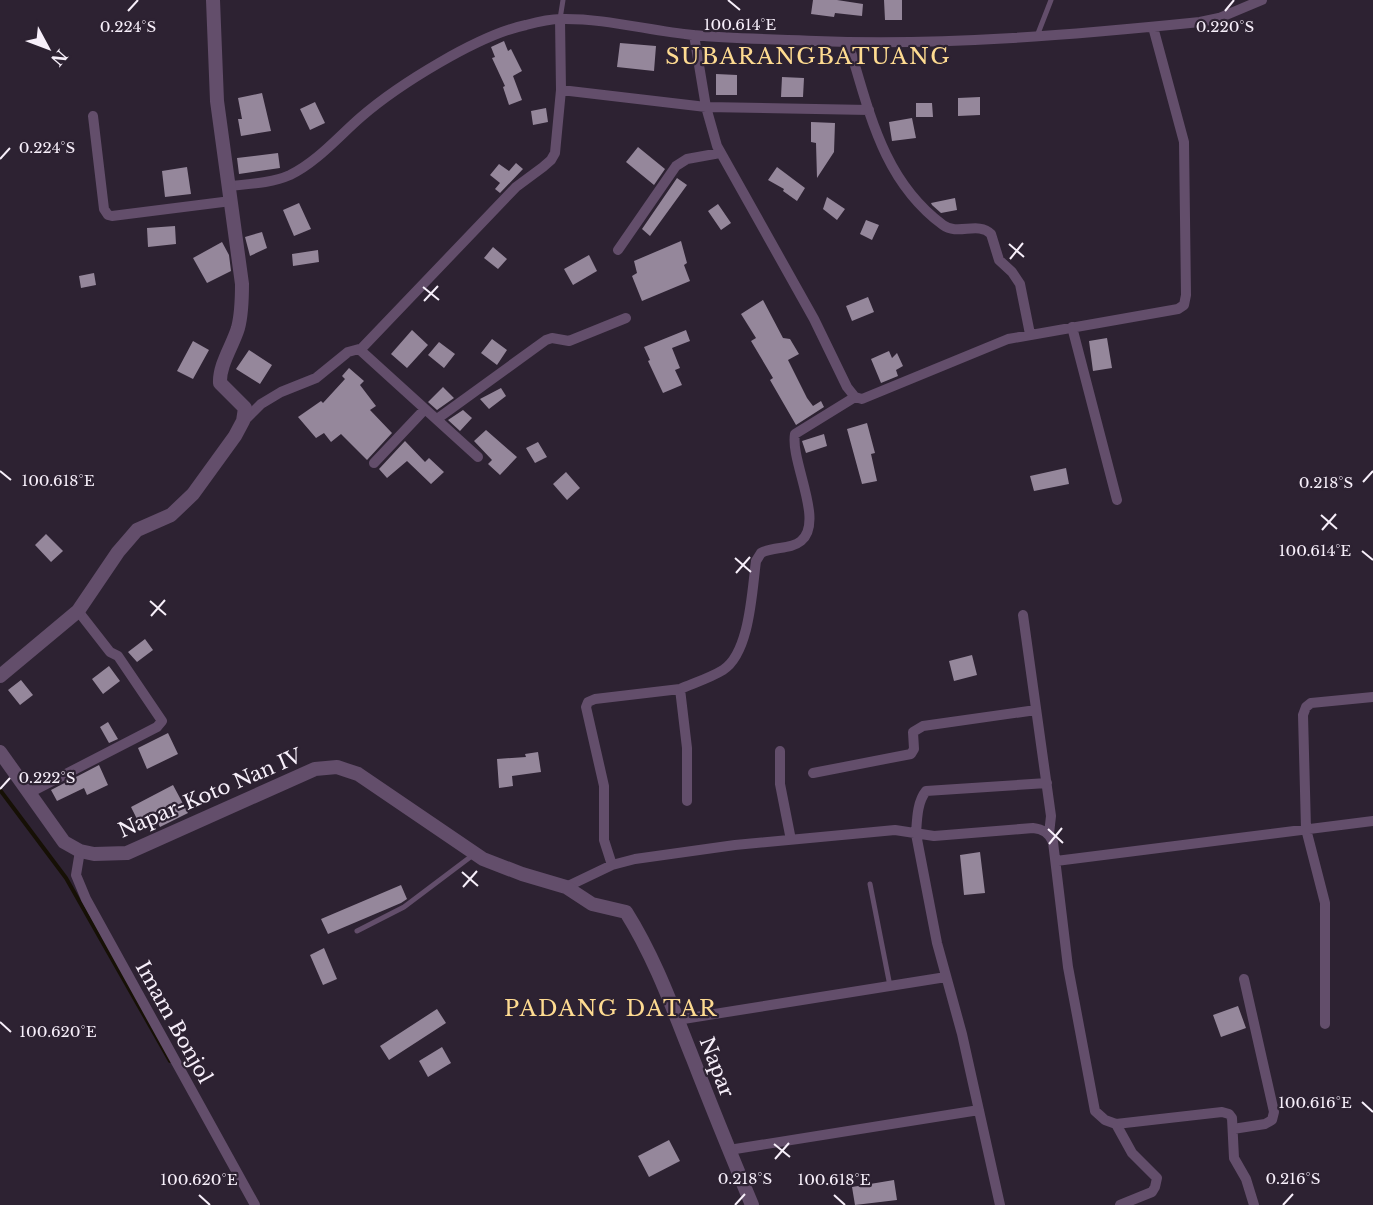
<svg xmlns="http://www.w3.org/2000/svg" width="1373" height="1205" viewBox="0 0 1373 1205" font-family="'Libre Baskerville',serif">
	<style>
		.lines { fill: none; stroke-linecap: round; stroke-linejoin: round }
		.stream { stroke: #161005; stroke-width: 4 }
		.building { fill: #95879b }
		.service { stroke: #634e6b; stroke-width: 5 }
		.minor { stroke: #634e6b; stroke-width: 10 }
		.tertiary { stroke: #634e6b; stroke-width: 14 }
		.ticks { fill: none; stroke: #f7effa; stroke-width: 2 }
		.labels { text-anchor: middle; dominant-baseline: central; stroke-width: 4.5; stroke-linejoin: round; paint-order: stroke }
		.street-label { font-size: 20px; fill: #f7effa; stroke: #2d2232 }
		.quarter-label { font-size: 22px; letter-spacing: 1.5px; fill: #fedb91; stroke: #2d2232 }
		.ticks-label { font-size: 15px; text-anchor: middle; fill: #f7effa; stroke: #2d2232; stroke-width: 4.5; stroke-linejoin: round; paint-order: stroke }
	</style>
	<rect width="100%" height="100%" fill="#2d2232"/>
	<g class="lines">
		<path class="stream" d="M0 790 66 878 170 1061"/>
	</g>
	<path class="building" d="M813 0H837L863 4 862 16 835 13 834 17 811 14Z
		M884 0H902V20H885Z
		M504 41 508 51 511 49 522 71 513 76 522 100 509 105 503 87 505 86 492 58 495 57 491 47Z
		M620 43 656 46 654 71 617 67Z
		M716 74 737 75V95H716Z
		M782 77 804 78 803 97H781Z
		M262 93 271 131 241 136 238 119H242L238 98Z
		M980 97V115L958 116V98Z
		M315 102 325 123 310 130 300 109Z
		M916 103H932L933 117H916Z
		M546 108 548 122 533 125 531 111Z
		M912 118 916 138 892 141 889 122Z
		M811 122 835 123 834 152 817 178 816 143 811 142Z
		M638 147 665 169 654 185 626 162Z
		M278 153 280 168 239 174 237 158Z
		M516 163 523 169 500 193 495 189 500 183 490 175 499 164 509 171Z
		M187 167 191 194 165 197 162 171Z
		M777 167 805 188 797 201 783 191 784 189 768 180Z
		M677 178 687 185 650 236 642 229Z
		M827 197 845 209 837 220 823 209Z
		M955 198 957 210 941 213 932 205 931 203Z
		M299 203 311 229 294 236 283 210Z
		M718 204 731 223 721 230 708 211Z
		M866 220 879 225 872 240 860 234Z
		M175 226 176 244 148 247 147 228Z
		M262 232 267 248 250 256 245 237Z
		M681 241 687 263 684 265 690 281 642 301 632 276 637 273 634 261Z
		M222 242 229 255 231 271 207 283 193 258Z
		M493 247 507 259 498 269 484 258Z
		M318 250 319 262 293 266 292 254Z
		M589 255 597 271 573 285 564 269Z
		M94 273 96 285 81 288 79 276Z
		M868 297 874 312 852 321 846 306Z
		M763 300 783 338 790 339 799 354 788 360 807 398 813 406 821 401 824 407 796 425 770 380 773 378 751 341 756 338 741 314Z
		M412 330 428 345 407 368 391 354Z
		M686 330 690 341 672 348 680 368 675 370 682 385 663 393 648 361 650 360 644 347Z
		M1107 338 1112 368 1093 371 1089 341Z
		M492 339 507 350 497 365 481 353Z
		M193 341 209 350 193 379 177 371Z
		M439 342 455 354 444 368 428 355Z
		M249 350 272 365 260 384 236 369Z
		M889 351 892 358 897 353 903 366 896 370 898 376 881 383 871 359Z
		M349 368 364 381 360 385 376 406 370 410 392 433 367 460 341 434 331 442 324 433 316 438 298 417 321 401 323 403 345 379 342 376Z
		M443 387 454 398 437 410 428 402Z
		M501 388 506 396 489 409 480 399Z
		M463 410 472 418 460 431 448 420Z
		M867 423 875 453 871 454 877 481 862 484 847 429Z
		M486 430 517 457 500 475 488 464 492 460 474 441Z
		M824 434 827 446 806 453 802 441Z
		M405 441 425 462 429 458 444 472 431 484 407 461 387 478 379 469Z
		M538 442 547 457 535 463 526 448Z
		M1066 468 1069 484 1034 491 1030 476Z
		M566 472 580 488 567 500 553 484Z
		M46 534 63 551 51 562 35 545Z
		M145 639 153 650 137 662 128 652Z
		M972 655 977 675 954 681 949 661Z
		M109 666 120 681 103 694 92 679Z
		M21 680 33 695 20 705 8 690Z
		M108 722 118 739 109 743 100 727Z
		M168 733 178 754 147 769 138 748Z
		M538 752 541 772 512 776 513 786 499 788 497 759 526 757 525 754Z
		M99 765 108 785 87 795 84 788 57 801 51 790Z
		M173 785 188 813 160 827 153 813 138 821 131 807Z
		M980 852 985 893 964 895 960 855Z
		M401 885 407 899 401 903 328 934 321 919Z
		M324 948 337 979 323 985 310 955Z
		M1238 1006 1246 1028 1221 1037 1213 1015Z
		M437 1009 446 1023 389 1060 380 1046Z
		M442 1047 451 1063 428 1077 419 1061Z
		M669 1140 680 1161 649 1177 638 1156Z
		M894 1180 897 1200 855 1205 852 1187Z"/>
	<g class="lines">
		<path class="service" d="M560 19 563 0
			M1037 36 1051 0
			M870 884 890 986
			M357 931 404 907 473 855"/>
		<path class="minor" d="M694 35 706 107 717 146 814 319 847 387 855 397 862 399 1008 339 1178 309 1184 305 1186 295 1184 142 1153 27
			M848 42C869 110 882 180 943 225 958 236 978 221 991 234L999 260 1012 272 1020 284 1030 334
			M561 90 706 107 869 110
			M93 116 104 209 108 215 112 216 231 201
			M230 186C249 184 272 183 290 175 317 162 339 136 361 117 398 85 478 35 526 25 537 22 549 19 561 19 605 18 650 31 693 35 734 39 775 39 816 41 944 46 1072 35 1200 22L1219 18 1262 0
			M618 250 676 166 687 159 720 153
			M1072 327 1117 500
			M361 349 516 187 543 167 551 160 555 153 561 90 560 19
			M437 419 546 340 552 338 569 341 626 318
			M242 423 261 404 281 392 316 378 348 352 359 349 478 457
			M374 463 425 409
			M1023 615 1051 816 1049 834
			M780 751V784L791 840
			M813 773 911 754 914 749 913 732 923 726 1036 710
			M29 793 157 727 162 721 118 656 110 652 78 611
			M687 801V748L680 689C694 683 710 678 723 670 750 653 752 590 756 561L761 553C774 546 790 550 801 541 825 522 790 461 795 434L855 397
			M80 851 76 875 86 899 255 1205
			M1056 861 1373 821
			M612 865 604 840V786L586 707 588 702 595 699 680 689
			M566 887 612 865 635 859 735 845 895 830 934 836 1033 828C1043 829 1049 833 1053 842L1068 967 1095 1111 1105 1120 1116 1124 1222 1112 1229 1114 1232 1118 1234 1158 1246 1179 1254 1205
			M677 1020 946 977
			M1325 1024V903L1306 829 1303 715 1306 707 1311 703 1373 697
			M1116 1124 1132 1153 1157 1178 1155 1187 1152 1192 1120 1205
			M1233 1129 1265 1124 1272 1120 1274 1112 1244 979
			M729 1150 979 1110
			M1000 1205 962 1034 937 943 916 834C917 820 917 802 926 791L1047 783"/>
		<path class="tertiary" d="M0 676 78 611 118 552 137 530 171 515 193 494 235 436 243 421 245 408 220 383C219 365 233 345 238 328 242 313 242 298 242 284L217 101 213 0
			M0 752 64 842 80 851 94 854 127 853 315 769 337 767 358 774 483 859 522 874 566 887 592 904 626 912C655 958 673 1009 693 1059 712 1108 732 1157 752 1205"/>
	</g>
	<path class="ticks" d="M728 0 740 10M128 11 138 0M1225 11 1234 0M0 159 10 148M1009 244 1024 257M1010 259 1023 243M423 287 439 300M424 301 438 286M0 471 11 480M1363 482 1373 471M1321 515 1337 529M1322 530 1336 514M1362 551 1373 560M735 558 751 572M736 573 750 557M150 601 166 615M151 616 165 600M0 789 10 778M1048 829 1063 843M1049 844 1062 828M462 872 478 886M463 887 477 871M0 1022 11 1032M1362 1102 1373 1112M774 1144 790 1157M775 1159 789 1143M199 1195 210 1205M834 1195 845 1205M735 1205 745 1194M1283 1205 1293 1194"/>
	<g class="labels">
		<g class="street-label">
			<text transform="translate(210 793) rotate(-23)">Napar-Koto Nan IV</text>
			<text transform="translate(174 1022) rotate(61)">Imam Bonjol</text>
			<text transform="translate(717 1067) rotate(69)">Napar</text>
		</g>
		<g class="quarter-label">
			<text x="808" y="56">SUBARANGBATUANG</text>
			<text x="611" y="1008">PADANG DATAR</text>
		</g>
	</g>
	<g class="ticks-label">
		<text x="740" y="30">100.614°E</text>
		<text x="128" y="32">0.224°S</text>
		<text x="1225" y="32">0.220°S</text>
		<text x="47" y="153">0.224°S</text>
		<text x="58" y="486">100.618°E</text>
		<text x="1326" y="488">0.218°S</text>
		<text x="1315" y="556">100.614°E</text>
		<text x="47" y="783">0.222°S</text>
		<text x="58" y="1037">100.620°E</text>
		<text x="1315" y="1108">100.616°E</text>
		<text x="745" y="1184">0.218°S</text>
		<text x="1293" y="1184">0.216°S</text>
		<text x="199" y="1185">100.620°E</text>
		<text x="834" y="1185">100.618°E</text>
	</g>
	<g transform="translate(48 48) rotate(131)" stroke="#2d2232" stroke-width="4.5" paint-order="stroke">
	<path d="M0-4.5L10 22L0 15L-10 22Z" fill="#f7effa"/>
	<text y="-9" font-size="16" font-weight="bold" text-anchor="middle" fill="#f7effa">N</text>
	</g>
</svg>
